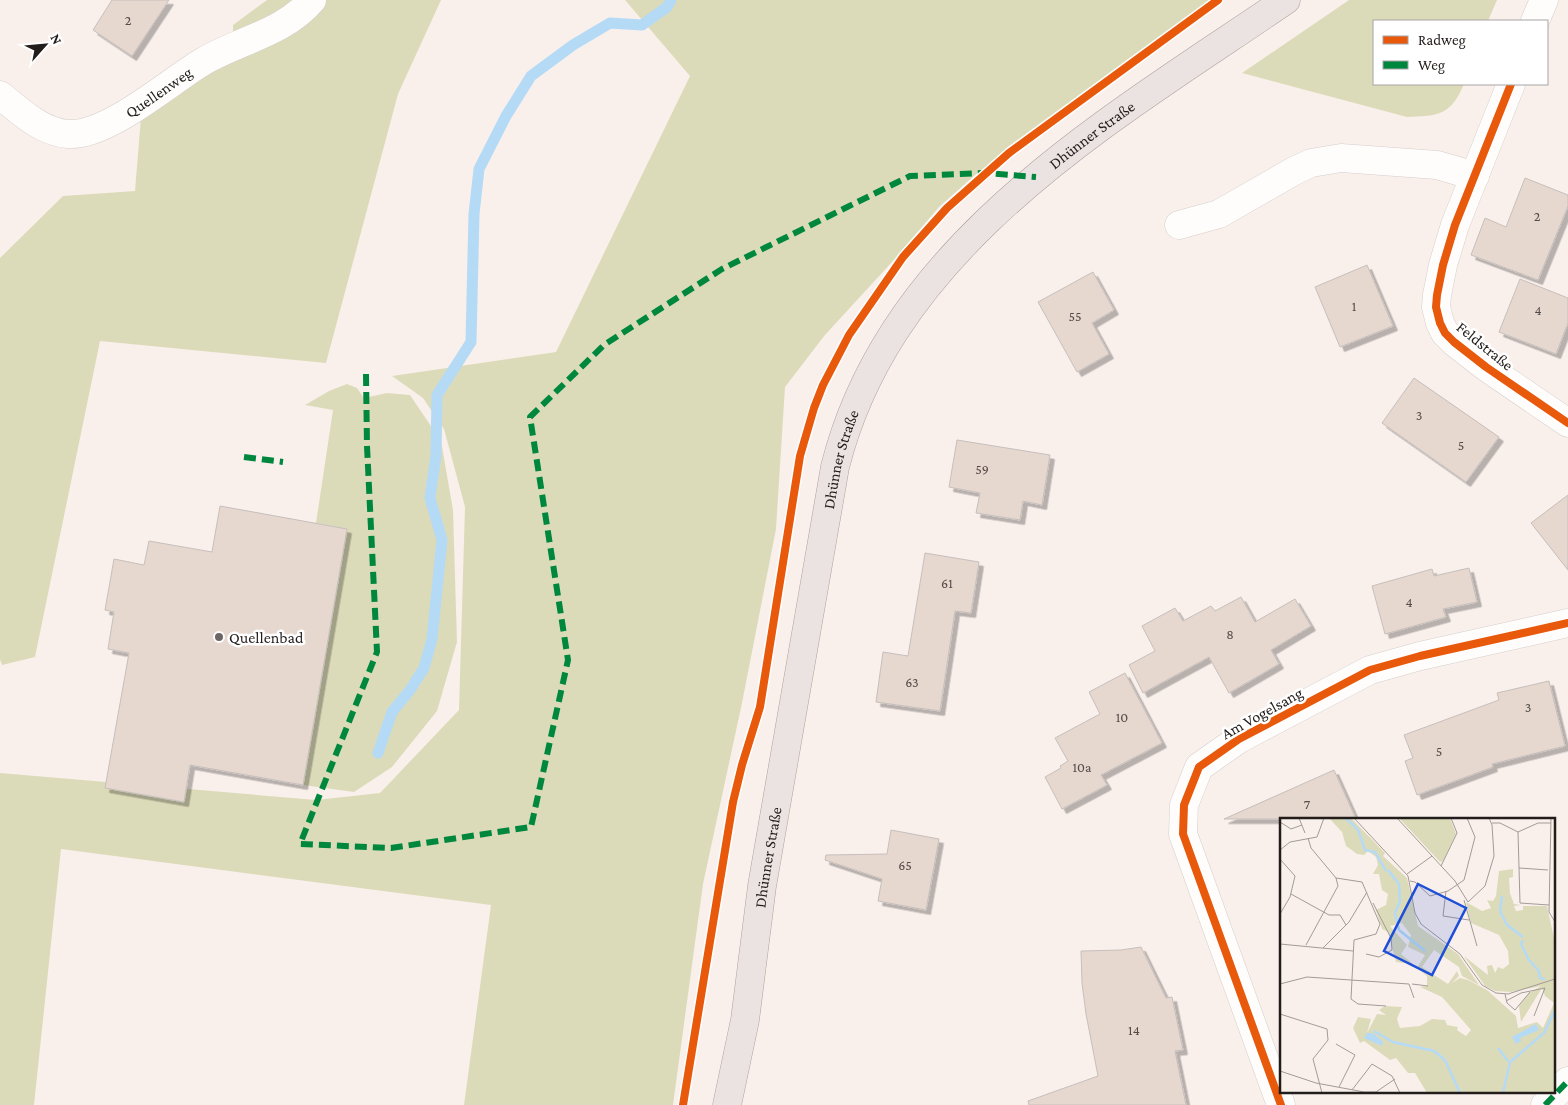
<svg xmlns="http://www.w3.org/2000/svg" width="1568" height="1105" viewBox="0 0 1568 1105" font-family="'Crimson Pro',serif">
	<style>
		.green { fill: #dcdbb9 }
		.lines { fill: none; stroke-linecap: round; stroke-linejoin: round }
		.stream { stroke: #b4daf6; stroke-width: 11 }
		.building { fill: #e6d7cf; stroke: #c6bfbc; filter: url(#shadow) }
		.minor-casing { stroke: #d5ceca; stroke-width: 29 }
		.major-casing { stroke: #b0a09b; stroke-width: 29 }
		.minor { stroke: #fefdfc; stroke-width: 28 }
		.major { stroke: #ebe3e1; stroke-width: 28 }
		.quiet { stroke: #00873e; stroke-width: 6; stroke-dasharray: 12 6; stroke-linecap: butt }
		.cycleway-casing { stroke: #fff; stroke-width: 11 }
		.cycleway { stroke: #e8590c; stroke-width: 8 }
		.poi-dot { fill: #6d6664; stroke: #fff; stroke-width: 2 }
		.labels { text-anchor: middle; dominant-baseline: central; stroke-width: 5; stroke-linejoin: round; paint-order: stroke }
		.number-label { font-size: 14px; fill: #534b47 }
		.street-label { font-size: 16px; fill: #221c1a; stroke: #fff }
		.poi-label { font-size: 16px; fill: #221c1a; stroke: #fff; text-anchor: start }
		.inset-river { fill: none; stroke: #b4daf6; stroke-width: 2.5 }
		.inset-road { fill: none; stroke: #a39b98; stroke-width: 1 }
		.view { fill: #1d4ed8; fill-opacity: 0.15; stroke: #1d4ed8; stroke-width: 2.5 }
		.inset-edge { fill: none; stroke: #221c1a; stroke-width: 2.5 }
	</style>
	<defs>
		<filter id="shadow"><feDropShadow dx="4.5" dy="4.5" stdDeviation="0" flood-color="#0004"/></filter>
	</defs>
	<rect width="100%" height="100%" fill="#f9f0ec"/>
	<path class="green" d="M267 0H441L398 94 326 363 100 341 35 657 2 665 0 659V258L63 196 135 191 141 117 234 54 233 25Z
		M625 0H1210L975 175 939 207 892 262 825 335 785 387 776 529 742 703 703 884 673 1105H464L491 905 61 849 34 1105H0V773L316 800 380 793 459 710 465 507 444 429 423 398 392 376 556 352 690 76Z
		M1349 0H1497L1488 21H1374V84H1464C1451 115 1439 116 1407 117L1242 73Z
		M347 384 357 388 364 398 387 393 410 395 441 441 453 510 457 642 437 711 392 767 354 792 303 785 347 529 316 523 333 410 305 405 329 391Z"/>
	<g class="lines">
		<path class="stream" d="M378 753 392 712 410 690 424 668 432 639 442 540 430 498 436 455 437 395 471 342 474 214 479 169 506 116 531 76 573 45 610 23 642 25 667 7 671 0"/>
	</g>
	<path class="building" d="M112 0H169L132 56 93 30Z
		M1525 178 1568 195V206L1538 280 1471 255 1485 218 1506 227Z
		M1367 265 1393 326 1340 347 1315 287Z
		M1093 272 1114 310 1092 323 1109 354 1077 372 1038 302Z
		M1520 279 1568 298V323L1556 354 1499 332Z
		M1414 378 1499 437 1466 482 1382 423Z
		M957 440 1050 455 1042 505 1023 501 1020 520 976 513 980 493 949 487Z
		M1568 495V570L1531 523Z
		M220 506 347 529 303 785 190 765 184 802 105 788 129 653 108 649 114 612 105 610 114 559 144 565 149 541 212 552Z
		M925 553 979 562 971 613 955 611 940 711 876 702 883 652 908 656Z
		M1469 568 1477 602 1443 609 1446 617 1385 634 1372 586 1432 569 1434 576Z
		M1241 597 1255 622 1295 599 1311 626 1271 650 1279 664 1229 693 1209 657 1143 693 1129 665 1155 651 1142 626 1175 608 1183 621 1211 606 1215 611Z
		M1125 673 1162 743 1101 775 1107 785 1062 809 1045 777 1061 768 1060 766 1068 761 1055 738 1100 714 1089 692Z
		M1549 681 1565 746 1492 764 1493 767 1417 795 1405 761 1413 758 1404 735 1499 700 1497 693Z
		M1334 770 1356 819H1224Z
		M891 830 939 839 926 910 878 901 882 879 825 860 826 855 887 854Z
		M1141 947 1166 998 1172 997 1183 1050 1175 1051 1186 1105H1029L1028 1101 1098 1076 1086 1014 1082 983 1081 951 1121 950Z"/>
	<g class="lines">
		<g class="minor-casing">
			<g id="minor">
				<path d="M1535 21 1544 0"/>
				<path d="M1511 84 1455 225 1443 265 1437 295 1436 307 1440 323 1445 333 1454 342 1486 367 1568 423"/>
				<path id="s1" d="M0 95C20 111 41 132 68 134 107 137 170 81 204 61 240 40 284 33 312 0"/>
				<path d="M1179 225 1219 214 1294 171 1311 163 1341 158 1437 165 1475 176"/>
				<path d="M1281 1105 1183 834 1184 805 1199 767 1239 739 1370 670 1420 656 1568 623"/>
				<path d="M1545 1105 1568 1081"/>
			</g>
		</g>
		<g class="major-casing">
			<g id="major">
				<path id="s2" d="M727 1105 745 1020 762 886 835 467C891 244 1109 121 1286 0"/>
			</g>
		</g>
		<use href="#minor" class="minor"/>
		<use href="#major" class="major"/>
		<path class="quiet" d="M366 374 367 446 377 652 300 844 391 848 531 827 568 660 530 417 604 345 722 269 910 176 986 173 1036 177
			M244 457 283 462
			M1545 1105 1568 1081"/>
		<g class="cycleway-casing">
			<path id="cycleway" d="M1511 84 1455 225 1443 265 1437 295 1436 307 1440 323 1445 333 1454 342 1486 367 1568 423
				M683 1105 733 802 742 765 760 707 800 456 814 408 823 385 849 335 903 257 947 208 1009 153 1218 0
				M1281 1105 1183 834 1184 805 1199 767 1239 739 1370 670 1420 656 1568 623"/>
		</g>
		<use href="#cycleway" class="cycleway"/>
	</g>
	<circle class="poi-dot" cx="219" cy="637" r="5"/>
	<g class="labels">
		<g class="number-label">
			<text x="128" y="20">2</text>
			<text x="1537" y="216">2</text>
			<text x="1354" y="306">1</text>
			<text x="1538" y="310">4</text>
			<text x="1075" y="316">55</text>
			<text x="1419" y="415">3</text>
			<text x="1461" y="445">5</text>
			<text x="982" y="469">59</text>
			<text x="947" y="583">61</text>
			<text x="1409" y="602">4</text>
			<text x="1230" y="634">8</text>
			<text x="912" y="682">63</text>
			<text x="1528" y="707">3</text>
			<text x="1122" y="717">10</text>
			<text x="1439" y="751">5</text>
			<text x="1082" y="767">10a</text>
			<text x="1307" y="804">7</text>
			<text x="905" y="865">65</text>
			<text x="1134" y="1030">14</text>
		</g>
		<g class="street-label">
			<text stroke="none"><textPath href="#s1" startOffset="181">Quellenweg</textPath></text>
			<text stroke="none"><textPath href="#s2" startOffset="1076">Dhünner Straße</textPath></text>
			<text transform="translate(1485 346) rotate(39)">Feldstraße</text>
			<text stroke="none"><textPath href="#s2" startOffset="656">Dhünner Straße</textPath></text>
			<text transform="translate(1262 713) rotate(-29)">Am Vogelsang</text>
			<text stroke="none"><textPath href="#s2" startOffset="251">Dhünner Straße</textPath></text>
		</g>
		<g class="poi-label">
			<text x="229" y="637">Quellenbad</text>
		</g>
	</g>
	<g transform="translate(1280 818)">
		<rect width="275" height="275" fill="#f9f0ec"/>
		<path d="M49 0H71L105 35 103 38 127 60 138 108 178 136 199 167 182 158 179 149 154 132 142 149 168 166 177 153 179 158 172 165 180 160 188 162 207 172 236 198 238 210 257 204 263 210 274 185 265 178 262 170 241 204 239 188 249 175 261 168 231 174 215 173 205 168 184 138 208 157 207 148 212 147 215 155 218 149 223 151 229 146 228 133 219 117 191 105 186 84 202 93 211 90 207 82 213 83 216 78 219 53 233 51V59L229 60 230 75 234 86 241 87 234 88 236 93 243 92V88H267L275 125V275H147L135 255H128L116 240 110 242 84 223 80 225 73 210 78 199 91 201 87 215 97 196 106 197 99 192 105 188 122 189 117 201 120 210 140 208 152 201 165 202 167 207 178 209 177 212 186 218 191 212 162 179 140 169 147 168V158L137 150 145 137 128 129 131 117 122 105 110 108 127 127 121 136 133 146 116 144 108 114 102 111 96 92 106 87 108 76 102 72 99 56H93L98 47 96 39 88 33 84 37 77 36 66 28 62 14ZM119 0H170L176 16 163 43 160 44Z" fill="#dcdbb9"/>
		<path d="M256 206 259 212 240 220 241 223 236 226 232 219ZM87 215H93L103 224 102 228 84 220Z" fill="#b4daf6"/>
		<path class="inset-river" d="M66 0 78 12 85 32 95 34 106 53M108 52 119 66 120 83 115 95 119 112 145 133M222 78 220 93 227 107 243 119M243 122 241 126 249 142 259 153 260 160 265 161M94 213 113 224 154 233 165 242 180 275M218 230 228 243M223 275 230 244 264 215 275 192"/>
		<path class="inset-road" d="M19 0 25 15M74 0 128 58 135 95 141 106 180 136 202 167 216 175 228 176 275 161M117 0 175 63 188 84 205 68 214 38 212 7 209 0M271 0 269 94 275 104M0 4 11 11 22 7M212 5H220L238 14M238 14 240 85 269 87M238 14 258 5H271M0 32 10 24 37 19 44 0M0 41 15 58 10 79 0 96M161 48 177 15 171 0M239 50 268 52M127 56 152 38M56 60 82 64 100 106 96 116 74 122 71 181 78 186 106 188M130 63 135 64 150 78 168 73 184 62 195 19 187 0M166 73 163 98 189 102M11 76 49 97H60L66 107M184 82 197 128M0 126 73 133M26 127 58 68 56 60 31 30 28 20M43 130 69 104 87 74M86 136 99 139 112 132 111 120 93 85M0 166 27 159 129 166 134 180M132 166 148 168M225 176 227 185 235 192 250 174M226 183 241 175 265 170 254 198M0 196 47 211 48 222 33 241 42 275M56 226 75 237 59 269M0 253 36 265 84 274H96L115 261M72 272 92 246 112 258 120 275"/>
		<path class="view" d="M138 66 186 90 152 157 104 133Z"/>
		<rect width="275" height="275" class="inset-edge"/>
	</g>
	<rect x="1373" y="20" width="175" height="65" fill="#ffffff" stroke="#a7a4a3"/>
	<rect x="1383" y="36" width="25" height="8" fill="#e8590c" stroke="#a7a4a3"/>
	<text x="1418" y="45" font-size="15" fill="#221c1a">Radweg</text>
	<rect x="1383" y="61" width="25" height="8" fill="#00873e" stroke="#a7a4a3"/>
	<text x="1418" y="70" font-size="15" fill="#221c1a">Weg</text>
	<g transform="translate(45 45) rotate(63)" stroke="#ffffff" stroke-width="4" paint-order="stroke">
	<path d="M0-4L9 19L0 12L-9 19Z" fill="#221c1a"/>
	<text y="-8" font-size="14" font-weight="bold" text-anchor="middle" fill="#221c1a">N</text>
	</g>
</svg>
